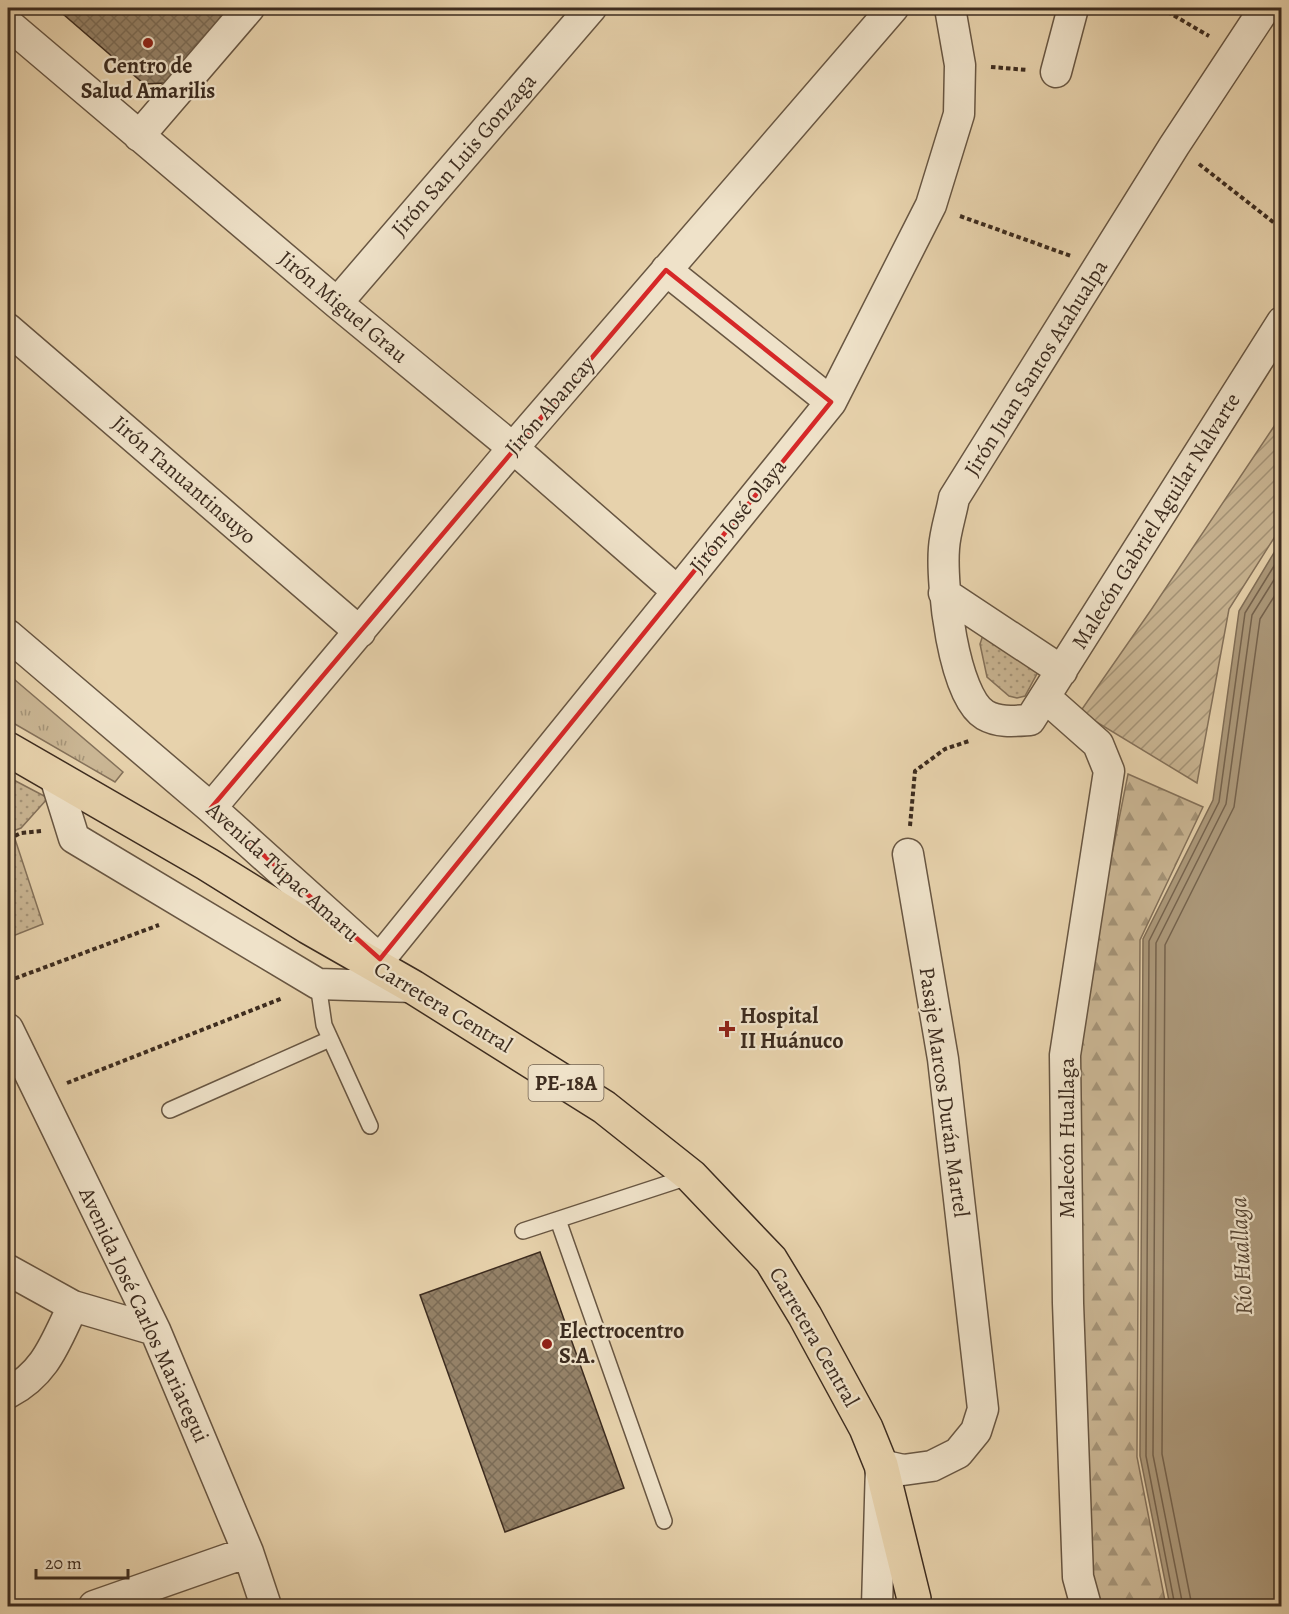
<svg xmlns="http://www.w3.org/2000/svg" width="1289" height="1614" viewBox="0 0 1289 1614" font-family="Alegreya,serif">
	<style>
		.grass { fill: url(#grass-dots); stroke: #84715a; stroke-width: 1.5 }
		.forest { fill: url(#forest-firs); stroke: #84715a; stroke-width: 1.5 }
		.park { fill: url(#park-tufts); stroke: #84715a; stroke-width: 1.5 }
		.garden { fill: url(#garden-furrows); stroke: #84715a; stroke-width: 1.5 }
		.water { fill: #ad9a7c; stroke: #806e57; stroke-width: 1.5 }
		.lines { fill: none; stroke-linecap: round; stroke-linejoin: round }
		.shore { stroke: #75634e; stroke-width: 1.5 }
		.building { fill: url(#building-cross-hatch); stroke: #3d2c1f; stroke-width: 1.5 }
		.lane-casing { stroke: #685642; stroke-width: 18 }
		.street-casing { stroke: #685642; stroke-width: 33 }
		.highway-casing { stroke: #3d2c1f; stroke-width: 36 }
		.path { stroke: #3d2c1f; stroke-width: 4; stroke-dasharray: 4.5 3; stroke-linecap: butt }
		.lane { stroke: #efe2c9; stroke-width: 15 }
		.street { stroke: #efe2c9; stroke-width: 30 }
		.highway { stroke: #e7d2ac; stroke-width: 33 }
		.marked { fill: none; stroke: #d62828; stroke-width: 4.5; stroke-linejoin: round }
		.poi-dot { fill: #8f2418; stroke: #efe2c9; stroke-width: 2 }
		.labels { text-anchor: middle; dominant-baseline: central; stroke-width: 4.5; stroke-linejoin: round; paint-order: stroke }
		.shield { fill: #efe2c9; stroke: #726352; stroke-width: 1.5 }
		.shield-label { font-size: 21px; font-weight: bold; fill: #3d2c1f }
		.poi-label { font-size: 22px; font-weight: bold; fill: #3d2c1f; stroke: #efe2c9; text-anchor: start }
		.street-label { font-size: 22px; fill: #3d2c1f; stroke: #efe2c9 }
		.water-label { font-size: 24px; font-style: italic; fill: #594836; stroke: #efe2c9 }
	</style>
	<defs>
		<pattern id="grass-dots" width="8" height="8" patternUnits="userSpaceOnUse" patternTransform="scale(1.5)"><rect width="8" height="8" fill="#cab694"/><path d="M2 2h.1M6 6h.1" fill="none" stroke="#a59478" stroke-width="1.8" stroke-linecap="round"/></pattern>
		<pattern id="forest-firs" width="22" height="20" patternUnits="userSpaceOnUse" patternTransform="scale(1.5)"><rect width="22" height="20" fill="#cab694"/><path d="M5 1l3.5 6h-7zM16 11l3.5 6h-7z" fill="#a59478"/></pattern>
		<pattern id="park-tufts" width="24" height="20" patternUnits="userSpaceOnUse" patternTransform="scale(1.5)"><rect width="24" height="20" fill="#cab694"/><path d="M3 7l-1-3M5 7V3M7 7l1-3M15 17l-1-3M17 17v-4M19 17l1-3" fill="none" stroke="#a59478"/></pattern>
		<pattern id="garden-furrows" width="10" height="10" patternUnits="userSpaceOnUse" patternTransform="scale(1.5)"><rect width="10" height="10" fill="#cab694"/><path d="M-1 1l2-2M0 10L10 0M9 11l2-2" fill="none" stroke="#a59478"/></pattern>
		<pattern id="building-cross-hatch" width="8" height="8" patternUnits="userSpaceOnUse" patternTransform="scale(1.5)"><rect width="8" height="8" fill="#958268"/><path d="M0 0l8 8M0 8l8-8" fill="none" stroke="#7b6b55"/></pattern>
	</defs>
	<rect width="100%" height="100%" fill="#e7d2ac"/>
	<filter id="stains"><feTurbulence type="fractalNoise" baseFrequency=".00333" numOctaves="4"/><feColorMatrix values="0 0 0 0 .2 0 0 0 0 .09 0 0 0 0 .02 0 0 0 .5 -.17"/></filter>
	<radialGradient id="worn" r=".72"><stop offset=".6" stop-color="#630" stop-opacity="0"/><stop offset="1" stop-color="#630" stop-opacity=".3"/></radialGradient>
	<path class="grass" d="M984 632 1039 670 1025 696 1017 698 1009 696 987 677 980 644Z
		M8 777 48 798 21 828 8 833Z
		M15 839 43 924 8 938V842Z"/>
	<path class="forest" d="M1128 774 1203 807 1140 940 1137 1457 1166 1606H1076L1080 1015Z"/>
	<path class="park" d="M8 674 123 772 115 782 8 720Z"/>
	<path class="garden" d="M1281 416V527L1229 609 1197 783 1080 712 1151 610Z"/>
	<path class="water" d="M1281 541V1606H1170L1140 1456 1143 939 1213 800 1239 611Z"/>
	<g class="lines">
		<path class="shore" d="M1175 1606 1146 1456 1149 941 1219 802 1245 613 1282 553
			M1183 1606 1153 1455 1156 943 1226 804 1252 615 1282 567
			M1192 1606 1162 1454 1165 945 1234 807 1260 619 1282 584"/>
	</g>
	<path class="building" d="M56 8H229L165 83 144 84Z
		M540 1252 624 1488 505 1532 420 1295Z"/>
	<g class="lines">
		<g class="lane-casing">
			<path id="lane" d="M318 984 324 1025 370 1126
				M170 1110 330 1039
				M558 1220 664 1521
				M523 1231 691 1176"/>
		</g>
		<g class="street-casing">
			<path id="street" d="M1265 8 1174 146 954 498C951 515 945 532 944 548 941 584 953 696 985 715 999 723 1015 721 1030 720L1282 322
				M8 24 337 303 513 448 677 591
				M1056 72 1073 8
				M139 136 249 8
				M666 270 831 402
				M337 303 591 8
				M8 329 360 632
				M944 593 1062 671
				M8 635 211 808 380 960
				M1046 698 1098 744 1109 771 1065 1055 1068 1303 1078 1577 1086 1606
				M55 777 74 838 318 984 413 987
				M211 808 513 448 893 8
				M380 959 831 402 931 205 959 114 960 65 950 8
				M8 1029 155 1330 248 1552 266 1606
				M8 1270 73 1306 155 1330
				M8 1393C46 1373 55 1343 73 1306
				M94 1606 248 1552
				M877 1606 881 1465 903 1470 932 1466 958 1453 976 1431 983 1409 943 1059 908 854"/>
		</g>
		<g class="highway-casing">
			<path id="highway" d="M8 749 207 864 308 927 413 987 604 1107 691 1176 771 1260 805 1316 866 1428 881 1465 914 1599V1606"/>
		</g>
		<path class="path" d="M1161 8 1209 36
			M991 67 1028 70
			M1199 164 1282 229
			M960 216 1071 256
			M910 826 915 771 945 749 969 741
			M8 839 21 833 41 831
			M8 981 159 925
			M67 1083 283 998"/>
		<use href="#lane" class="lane"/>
		<use href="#street" class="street"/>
		<use href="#highway" class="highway"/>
	</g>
	<path class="marked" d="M666 270 831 402 380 959 211 808Z"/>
	<g class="poi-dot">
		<circle cx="148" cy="43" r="6"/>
		<path d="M724 1020h6v6h6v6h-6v6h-6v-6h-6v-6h6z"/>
		<circle cx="547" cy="1344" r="6"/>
	</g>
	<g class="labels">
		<rect class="shield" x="528.5" y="1065" width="75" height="36" rx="4.5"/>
		<g class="shield-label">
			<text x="566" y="1083">PE-18A</text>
		</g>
		<g class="poi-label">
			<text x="148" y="66" text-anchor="middle">Centro de<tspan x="148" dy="25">Salud Amarilis</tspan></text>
			<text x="740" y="1016">Hospital<tspan x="740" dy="25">II Huánuco</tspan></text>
			<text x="559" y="1331">Electrocentro<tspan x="559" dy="25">S.A.</tspan></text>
		</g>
		<g class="street-label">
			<text transform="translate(464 155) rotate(-49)">Jirón San Luis Gonzaga</text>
			<text transform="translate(343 307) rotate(40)">Jirón Miguel Grau</text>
			<text transform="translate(1036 368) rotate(-58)">Jirón Juan Santos Atahualpa</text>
			<text transform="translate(550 406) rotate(-49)">Jirón Abancay</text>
			<text transform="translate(184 480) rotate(41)">Jirón Tanuantinsuyo</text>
			<text transform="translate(738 516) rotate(-51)">Jirón José Olaya</text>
			<text transform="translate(1156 521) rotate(-58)">Malecón Gabriel Aguilar Nalvarte</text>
			<text transform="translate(283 872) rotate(42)">Avenida Túpac Amaru</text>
			<text transform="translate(443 1007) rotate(31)">Carretera Central</text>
			<text transform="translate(944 1092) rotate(82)">Pasaje Marcos Durán Martel</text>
			<text transform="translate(1067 1138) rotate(-90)">Malecón Huallaga</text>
			<text transform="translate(144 1315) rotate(65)">Avenida José Carlos Mariategui</text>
			<text transform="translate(814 1337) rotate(60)">Carretera Central</text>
		</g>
		<g class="water-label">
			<text transform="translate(1241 1256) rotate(-93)">Río Huallaga</text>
		</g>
	</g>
	<rect width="1289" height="1614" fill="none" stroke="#e7d2ac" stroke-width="30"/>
	<rect x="9" y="9" width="1271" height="1596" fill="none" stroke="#3d2c1f" stroke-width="3"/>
	<rect x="15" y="15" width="1259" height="1584" fill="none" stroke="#3d2c1f" stroke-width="1.5"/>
	<path d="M36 1569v9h92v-9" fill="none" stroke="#3d2c1f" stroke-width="3"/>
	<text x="45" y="1569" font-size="18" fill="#3d2c1f" stroke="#efe2c9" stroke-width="4.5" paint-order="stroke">20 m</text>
	<rect width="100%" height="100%" filter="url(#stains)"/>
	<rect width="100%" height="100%" fill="url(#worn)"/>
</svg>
